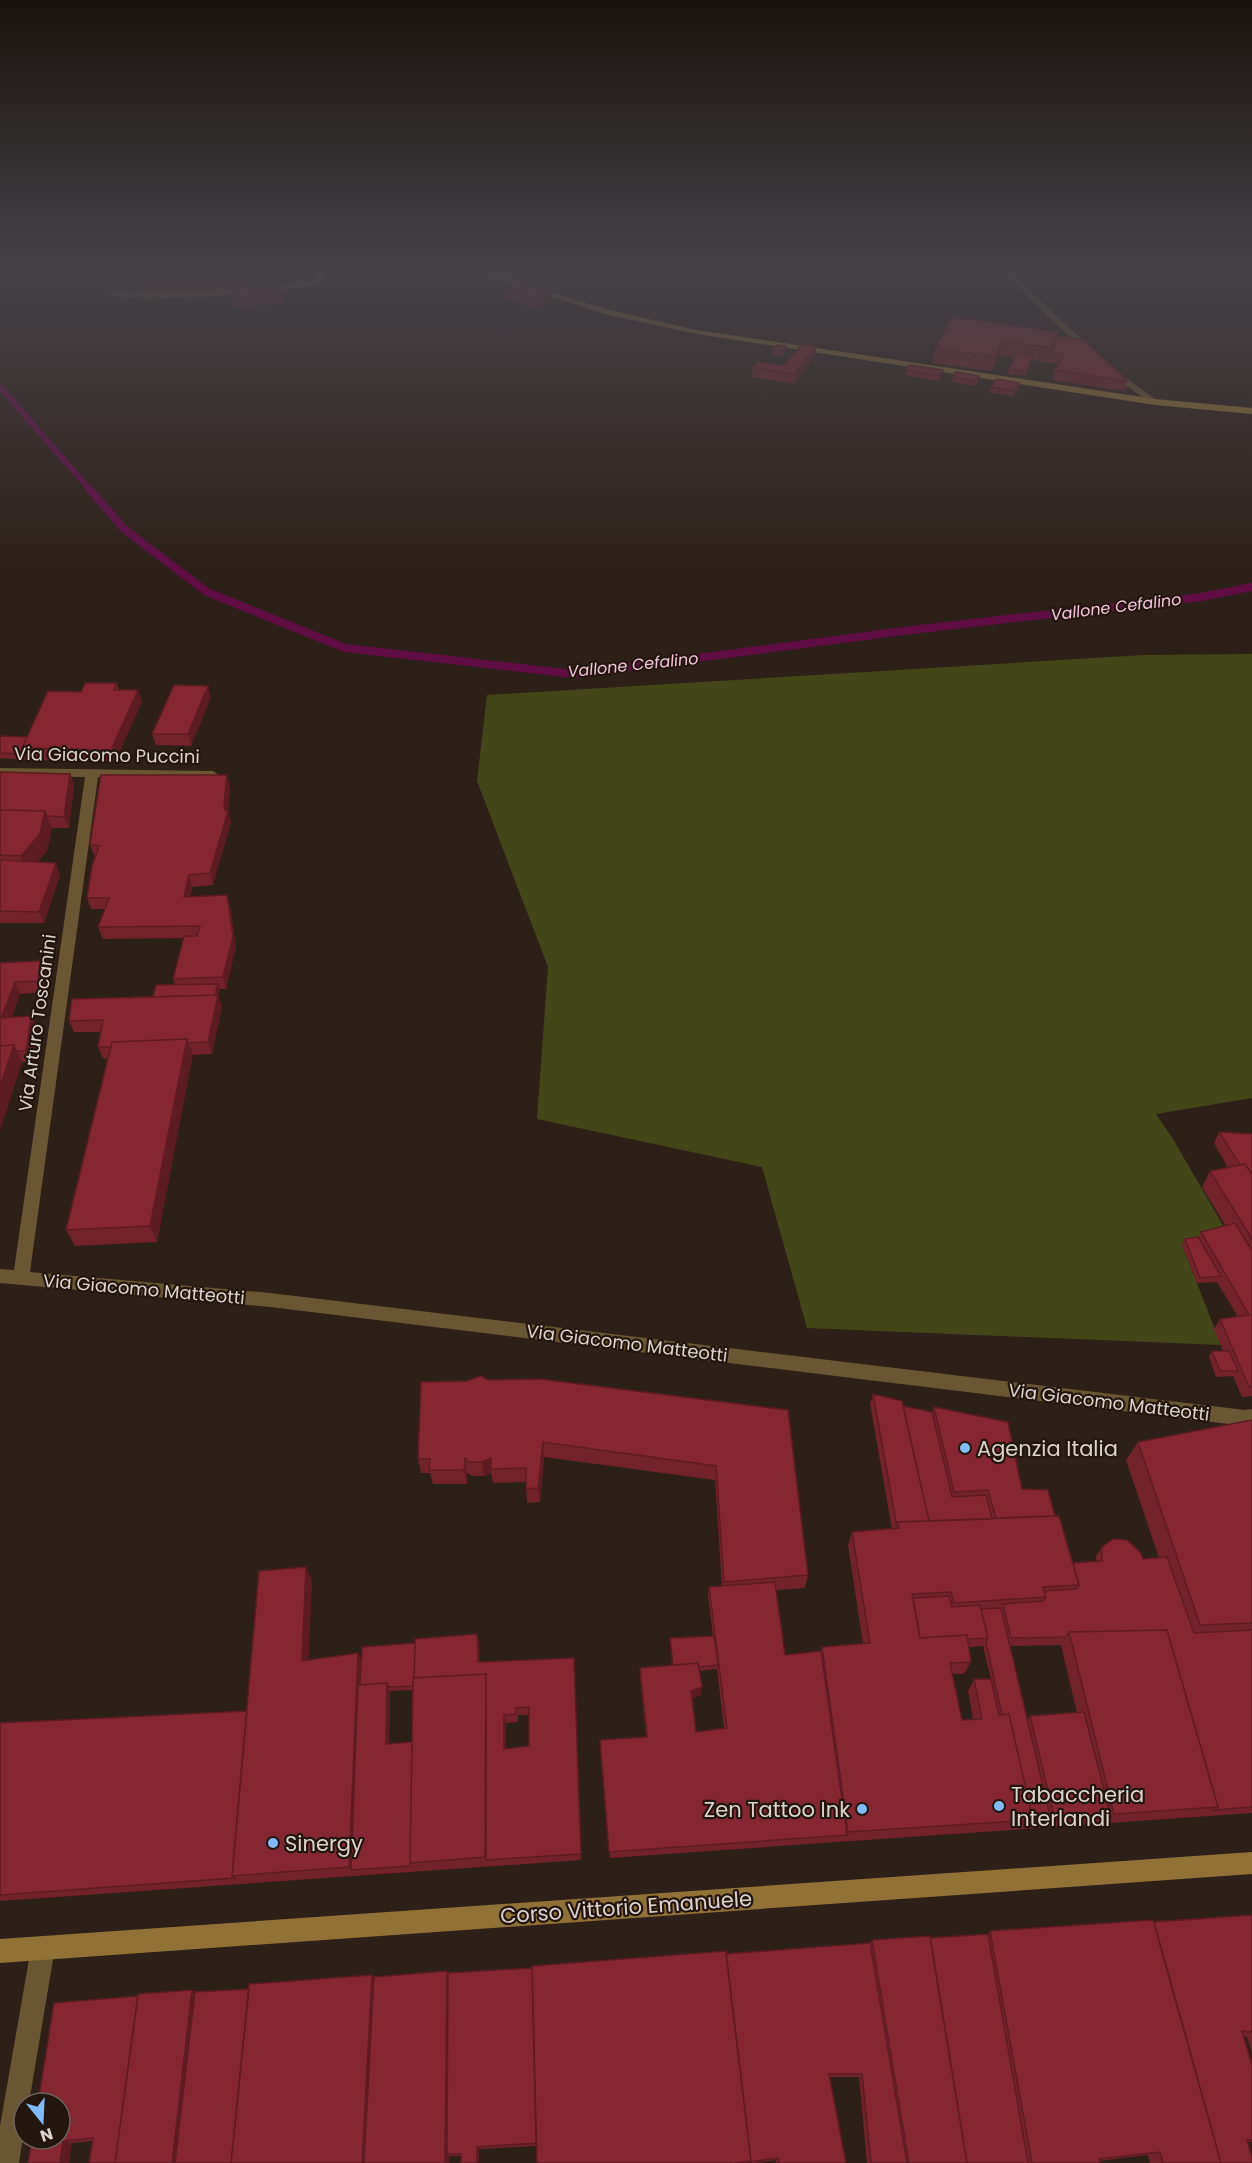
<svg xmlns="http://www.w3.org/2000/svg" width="1252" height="2163" viewBox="0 0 1252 2163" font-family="Poppins,sans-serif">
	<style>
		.green { fill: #434718 }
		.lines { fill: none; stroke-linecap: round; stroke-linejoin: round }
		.stream-far1 { stroke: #610e45; stroke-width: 6 }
		.stream { stroke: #610e45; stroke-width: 8 }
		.service { fill: #695632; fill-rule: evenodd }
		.minor { fill: #695632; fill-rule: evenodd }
		.secondary { fill: #917236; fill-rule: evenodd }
		.wall { fill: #72222b; fill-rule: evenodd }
		.shaded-wall { fill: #5d1b23 }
		.building { fill: #852732; stroke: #5d1b23; stroke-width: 1.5; fill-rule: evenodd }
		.poi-dot { fill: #81bcfa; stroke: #23160f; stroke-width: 2 }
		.labels { text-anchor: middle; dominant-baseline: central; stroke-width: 4.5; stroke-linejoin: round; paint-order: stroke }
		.far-water-label { font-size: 16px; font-style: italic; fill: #f2c2db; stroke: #23160f }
		.street-label { font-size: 18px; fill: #dcd3ce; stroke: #23160f }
		.near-poi-label { font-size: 21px; fill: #dcd3ce; stroke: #23160f; text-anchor: start }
		.near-street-label { font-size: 21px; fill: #dcd3ce; stroke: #23160f }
	</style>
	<rect width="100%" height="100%" fill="#2d2018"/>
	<path class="green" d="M1252 654V1098L1156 1114 1173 1139 1228 1234 1182 1245 1221 1345 807 1328 762 1167 537 1119 548 967 477 781 487 695 1144 655Z"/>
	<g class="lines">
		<path class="stream-far1" d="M0 387 92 492"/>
		<path class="stream" d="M90 490 124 529 207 592 345 648 574 674 911 630 1201 597 1252 587"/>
		<path class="service" d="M319 273H326L318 285C285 291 128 307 105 293 110 290 146 293 155 293 208 291 260 288 313 281Z"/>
		<path class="minor" d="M1004 273H1011L1094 351V355H1088Z
			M1108 369H1114L1159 402 1152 404 1108 373Z
			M0 768 213 771 219 775 213 779 98 777 30 1272 270 1293 1245 1410 1252 1409V1425L1245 1426 270 1307 0 1283V1269L14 1270 85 777 0 776Z
			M43 1936 51 1940 55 1948 29 2103H24V2131L19 2163H0V2126L31 1948 35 1940Z"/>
		<path class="secondary" d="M481 273H491L609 310 697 330 1155 399 1252 408V414L1155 405 697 334 604 314Z
			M1252 1852V1874L0 1963V1939Z"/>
	</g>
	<path class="wall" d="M150 273H171L168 276 244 275 206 273H253L251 275H248L250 285 253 289 282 287 284 297 282 304 234 306 232 296 234 290 141 293 139 283 151 276Z
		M504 289 551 291 552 300 536 308 505 299Z
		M1058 332 1057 336 1127 381 1125 391 1053 380 1055 370 1058 364 1032 360 1025 376 1008 374 1009 369 1014 358 999 355 992 371 933 363 936 348Z
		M786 346V351L782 356 773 355V350Z
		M815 356 793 384 752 377 753 367 784 366Z
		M906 370 942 375 939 381 905 375Z
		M953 377 978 381 975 386 952 382Z
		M1019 383 1018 388 1013 396 990 392 991 387Z
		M117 683 119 690H138L142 702 115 761 27 760 0 758V736L27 737 81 692Z
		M211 697 191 746 156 745 152 734Z
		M0 772 70 774 74 785 69 828H52L47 851 37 862 60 875 44 923H0Z
		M227 775 230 787 228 811 231 822 213 885 192 887 190 897 230 907 236 947 226 989H220L218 996 222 1007 212 1054 192 1055 157 1242 75 1246 66 1230 108 1059 103 1058 98 1047 101 1032H74L69 1021 153 997 175 985 173 979 184 938 103 939 98 927 105 909H91L87 898 95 856 94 855 90 844Z
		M40 961 45 973 43 992 20 994 12 1017 31 1016 37 1027 32 1062H22L0 1130V963Z
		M1219 1132 1252 1134V1396L1242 1397 1233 1376 1216 1377 1209 1357 1212 1351H1223L1214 1329 1220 1319 1238 1317 1217 1282 1197 1283 1182 1245 1185 1239 1198 1237 1201 1232 1225 1225 1202 1187 1210 1171 1228 1168 1214 1143Z
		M488 1380 788 1410 808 1575 805 1588 776 1590 785 1655 821 1651 822 1647 863 1644 848 1545 852 1532 892 1529 870 1404 873 1394 903 1406 932 1412 934 1407 1022 1489 1055 1516 1073 1563 1096 1562V1556L1102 1547 1143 1559 1159 1558 1126 1460 1138 1442 1252 1420V1813L610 1858 600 1740 646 1737 640 1676V1668L672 1665 670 1638 713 1636 708 1596 709 1587 722 1586 715 1480 544 1457 540 1502 527 1503 526 1482 493 1483 491 1473 484 1476H472L467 1473V1484H433L430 1473H421L418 1459ZM1061 1645 1077 1713 1030 1716 1027 1720 1010 1646ZM983 1646 991 1679H974L968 1691 973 1719 962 1720 953 1674H964L971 1662 969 1647ZM717 1669 724 1728 696 1732 692 1698 701 1695 699 1671Z
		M312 1580 308 1660 358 1653 361 1662 415 1643 477 1634 479 1642V1662L574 1658 581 1860 0 1901V1723L247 1711ZM412 1690V1742L389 1744 390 1691ZM518 1715H529V1746L506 1749V1723L518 1722Z
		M1252 1915V2053L1247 2037 1243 2036 1252 2065V2142H1247L1252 2163H1150L1148 2155 1099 2161 1100 2163H867L859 2077H830L846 2163H776V2160L755 2163H537L536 2146 479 2149V2163H461V2156H449V2163L92 2141 72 2143 28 2163 138 1996 192 1990 195 1992 249 1989 372 1975 374 1977 532 1968 870 1943 872 1940 930 1938 988 1934 990 1931Z"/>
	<path class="shaded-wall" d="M162 273H171L164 280Z
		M248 274 250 284 249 289 247 280Z
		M282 287 284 297 282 304 281 294Z
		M551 291 552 300 536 308 535 298Z
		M1002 341 999 355 992 371 995 357Z
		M786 346V351L782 356V351Z
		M816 346 815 356 793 384 794 374Z
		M943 370 942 375 939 381V376Z
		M208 686 211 697 191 746 188 734Z
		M138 690 142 702 115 761 111 750Z
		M70 774 74 785 69 828 64 817Z
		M227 775 230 787 228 811 231 822 213 885 210 873 225 810 224 803Z
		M45 811 52 828 47 851 28 873 21 856Z
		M56 863 60 875 44 923 39 912Z
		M189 875 192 887 187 909 184 897Z
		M227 895 230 907 236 947 226 989 223 977Z
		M40 961 45 973 43 992 38 981Z
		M15 982 20 994 7 1029 1 1018Z
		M218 984 220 990 218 996 222 1007 212 1054 208 1042 213 1002Z
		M31 1016 37 1027 32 1062 26 1051Z
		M187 1039 193 1055 157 1242 150 1226Z
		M14 1045 22 1062 0 1130V1086Z
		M543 1442 544 1457 540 1502 538 1488Z
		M465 1458 467 1473V1484L464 1470Z
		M491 1458V1473L484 1476 482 1462Z
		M306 1567 312 1580 308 1672 302 1661Z
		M477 1634 479 1642 480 1670 478 1662Z
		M358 1653 363 1665 351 1870 349 1867Z
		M387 1683 390 1691 389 1752 386 1744Z
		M702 1687 701 1695 690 1699 691 1691Z
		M504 1715 506 1723V1756L504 1749Z
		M447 1971 451 1978 447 2154 449 2156V2163H445Z
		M372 1975 379 1984 370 2163H362Z
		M192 1990 202 1997 183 2163H172Z
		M63 2141 72 2143 69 2163H60Z
		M477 2147 479 2149V2163H477Z"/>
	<path class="building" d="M248 274 247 280 139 283 143 277Z
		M520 282 551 291 535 298 504 289Z
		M253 285 251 289 282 287 281 294 232 296 235 286Z
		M952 317 1058 332 1052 348 1002 341 995 357 936 348Z
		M1057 336 1084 340 1127 381 1055 370 1063 354 1051 352Z
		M802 344 816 346 794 374 753 367 758 362 784 366Z
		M777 345 786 346 782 351 773 350Z
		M1017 353 1033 355 1026 371 1009 369Z
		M910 365 943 370 939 376 906 370Z
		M956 372 979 376 976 381 953 377Z
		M996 379 1019 383 1014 391 991 387Z
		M85 683H117L114 690H138L111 750 22 748 48 691 81 692Z
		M174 685 208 686 188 734H152Z
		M0 736 27 737 22 748 24 754 0 753Z
		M0 772 70 774 64 817 47 816 45 811 0 810Z
		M101 775H227L224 803 225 810 228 811 210 873 189 875 184 897 227 895 233 936 223 977 173 979 184 936H197L200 926 98 927 109 898H87L92 866 99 846 90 844Z
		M0 810 45 811 40 834 21 856 0 855Z
		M0 860 56 863 39 912 0 911Z
		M40 961 38 981 15 982 1 1018 31 1016 26 1051H16L14 1045 0 1046V963Z
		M218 984 215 995 153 997 156 985Z
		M218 995 208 1042 188 1043 187 1039 112 1042 111 1047H98L103 1020 69 1021 72 999Z
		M187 1039 150 1226 66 1230 112 1042Z
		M14 1045 0 1086V1046Z
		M1219 1132 1252 1134V1175L1245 1164 1240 1165Z
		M1245 1164 1252 1175V1239L1210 1171Z
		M1235 1223 1252 1251V1387H1249L1220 1319 1249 1315 1201 1232Z
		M1198 1237 1221 1276 1200 1278 1185 1239Z
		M1212 1351H1229L1238 1371H1220Z
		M481 1376 488 1380 540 1379 788 1410 808 1575 724 1582 716 1466 543 1442 538 1488 526 1489V1468L491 1469V1458L482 1462H469L465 1458 464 1470H429L430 1459H418L421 1382 467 1381Z
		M873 1394 902 1401 929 1521 898 1522 897 1527Z
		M903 1406 932 1412 952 1497 986 1495 992 1519 929 1521Z
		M934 1407 1008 1422 1022 1489 1048 1490 1055 1516 996 1518 988 1490 954 1492Z
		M1252 1420V1623L1200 1625 1138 1442Z
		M1059 1516 1079 1585 1043 1587 1046 1597 954 1603 951 1592 912 1594 920 1638 967 1635 971 1662 950 1663 962 1720 982 1719 974 1679H991L999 1715 1009 1714 1033 1820 848 1832 822 1647 870 1643 852 1532 899 1528 898 1522Z
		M1113 1539 1127 1540 1140 1552 1143 1559 1167 1557 1194 1633 1252 1630V1807L1214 1810 1218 1807 1167 1630 1069 1632 1066 1637 1011 1638 1003 1604 1043 1601 1046 1597 1044 1591 1076 1589 1079 1585 1073 1563 1102 1561V1547Z
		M306 1567 302 1661 358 1653 349 1867 232 1876 259 1571Z
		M775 1582 785 1655 821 1651 847 1835 609 1852 600 1740 647 1737 640 1668 698 1663 702 1687 691 1691 696 1732 727 1728 709 1587Z
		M949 1596 952 1607 980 1605 988 1638 967 1639V1635L920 1638 913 1598Z
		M1001 1608 1052 1824 1027 1826 1033 1820 1009 1714 1002 1715 986 1642 988 1638 981 1609Z
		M1167 1630 1218 1807 1114 1814 1069 1632Z
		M477 1634 478 1662 574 1658 581 1854 486 1860V1674L414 1678 415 1639ZM529 1707V1746L504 1749V1715L516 1714V1708Z
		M714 1636 718 1665 698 1667V1663L673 1665 670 1638Z
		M415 1643 414 1678H413V1686L389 1687 387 1683 360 1685 362 1647Z
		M486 1674 485 1857 410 1863 413 1678Z
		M387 1683 386 1744 412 1742 410 1863 411 1866 351 1870 358 1685Z
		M247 1711 232 1876 234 1878 0 1895V1723Z
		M1084 1712 1111 1817 1055 1820 1030 1716Z
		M1252 1915V2032L1242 2031 1252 2065V2140H1247L1252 2158V2163H1221L1154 1922Z
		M1153 1920 1221 2163H1163L1160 2152 1099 2159 1100 2163H1032L990 1931Z
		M988 1934 1028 2163H967L930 1938Z
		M930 1936 967 2163H909L872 1940Z
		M870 1943 907 2163H871L862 2074H829L846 2163H779L778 2158 750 2162 751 2161 726 1954Z
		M726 1951 751 2161 734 2163H537L532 1966Z
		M532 1968 536 2143 477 2147V2163H461V2154H447L448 1973Z
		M447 1971 445 2163H364L374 1977Z
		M372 1975 362 2163H231L249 1984Z
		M249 1989 231 2163H175L195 1992Z
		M192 1990 172 2163H115L138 1994Z
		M138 1996 115 2163H89L93 2138 63 2141 60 2163H28L32 2139H60V2103H38L54 2003Z"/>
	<linearGradient id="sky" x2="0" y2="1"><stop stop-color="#19120d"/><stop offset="0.47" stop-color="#464248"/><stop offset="1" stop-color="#464248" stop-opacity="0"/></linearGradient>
	<rect width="1252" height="575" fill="url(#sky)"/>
	<g class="poi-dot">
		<circle cx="965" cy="1448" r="6"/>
		<circle cx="999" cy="1806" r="6"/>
		<circle cx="862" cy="1809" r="6"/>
		<circle cx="273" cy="1843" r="6"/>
	</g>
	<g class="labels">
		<g class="far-water-label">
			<text transform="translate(1116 607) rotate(-7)">Vallone Cefalino</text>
			<text transform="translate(633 665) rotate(-6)">Vallone Cefalino</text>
		</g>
		<g class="street-label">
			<text transform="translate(107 755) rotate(1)">Via Giacomo Puccini</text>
			<text transform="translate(37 1023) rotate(-82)">Via Arturo Toscanini</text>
			<text transform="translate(144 1289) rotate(5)">Via Giacomo Matteotti</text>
			<text transform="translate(627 1343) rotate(7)">Via Giacomo Matteotti</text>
			<text transform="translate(1109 1402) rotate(7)">Via Giacomo Matteotti</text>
		</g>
		<g class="near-poi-label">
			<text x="977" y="1448">Agenzia Italia</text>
			<text x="1011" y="1794">Tabaccheria<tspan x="1011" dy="24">Interlandi</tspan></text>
			<text x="850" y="1809" text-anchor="end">Zen Tattoo Ink</text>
			<text x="285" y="1843">Sinergy</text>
		</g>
		<g class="near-street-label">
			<text transform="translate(626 1907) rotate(-4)">Corso Vittorio Emanuele</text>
		</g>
	</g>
	<g transform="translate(42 2121) rotate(162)"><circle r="28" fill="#23160f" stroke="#6d625b" stroke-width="1.5"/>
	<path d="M0-4.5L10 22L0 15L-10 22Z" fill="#81bcfa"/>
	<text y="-9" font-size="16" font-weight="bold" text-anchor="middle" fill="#dcd3ce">N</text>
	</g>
</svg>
